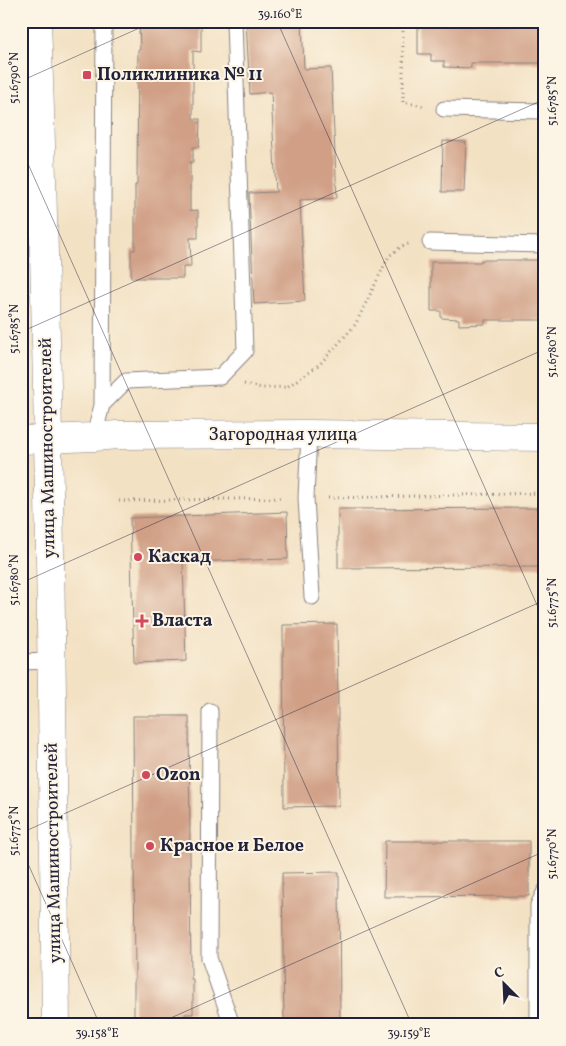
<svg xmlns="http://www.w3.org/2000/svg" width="566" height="1046" viewBox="0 0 566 1046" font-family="Vollkorn,serif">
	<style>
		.building { fill: #d09f85 }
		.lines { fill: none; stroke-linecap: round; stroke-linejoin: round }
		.lane-casing { stroke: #8a827f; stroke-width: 17 }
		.street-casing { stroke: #8a827f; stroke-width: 29 }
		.secondary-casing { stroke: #8a827f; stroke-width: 29 }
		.path { stroke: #8a827f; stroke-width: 3; stroke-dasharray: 1 4; stroke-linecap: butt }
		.lane { stroke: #fff; stroke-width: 15 }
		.street { stroke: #fff; stroke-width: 28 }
		.secondary { stroke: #fff; stroke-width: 28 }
		.ticks { fill: none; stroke: #22223b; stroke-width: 1; stroke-opacity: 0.45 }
		.poi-dot { fill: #d1495b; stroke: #fcf5e5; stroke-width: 2 }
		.labels { text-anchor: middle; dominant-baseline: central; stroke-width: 4; stroke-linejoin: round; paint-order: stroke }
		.poi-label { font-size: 18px; font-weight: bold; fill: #22223b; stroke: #fcf5e5; text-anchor: start }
		.street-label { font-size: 18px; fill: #22223b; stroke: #fcf5e5 }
		.neatline { fill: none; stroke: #22223b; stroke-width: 2 }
		.ticks-label { font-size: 12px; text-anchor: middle; fill: #22223b }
	</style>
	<rect width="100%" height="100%" fill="#fcf5e5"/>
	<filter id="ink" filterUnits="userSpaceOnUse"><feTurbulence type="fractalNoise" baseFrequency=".02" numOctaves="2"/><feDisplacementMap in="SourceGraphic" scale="10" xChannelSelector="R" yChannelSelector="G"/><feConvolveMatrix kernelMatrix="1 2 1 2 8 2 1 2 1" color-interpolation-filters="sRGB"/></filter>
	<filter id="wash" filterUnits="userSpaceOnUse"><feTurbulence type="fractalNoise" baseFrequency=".0096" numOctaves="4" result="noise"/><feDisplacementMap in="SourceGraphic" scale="20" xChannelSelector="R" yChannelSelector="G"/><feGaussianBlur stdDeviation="1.12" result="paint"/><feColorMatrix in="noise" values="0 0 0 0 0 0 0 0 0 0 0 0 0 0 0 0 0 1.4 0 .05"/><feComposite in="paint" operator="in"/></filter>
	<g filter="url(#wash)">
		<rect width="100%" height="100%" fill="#f3e1c3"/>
		<g id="blocks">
			<path class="building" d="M139 21H195V24H201V52L193 51V119H200L199 147H193V162H190V211L198 210V238H190L191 267H183V278H131V250H135V185H137L138 50H140Z
				M246 21H302L304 69 331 68 337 198 300 200 305 301 254 304 249 193 276 192 271 92 250 94Z
				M418 21H545V63H471V68L444 67V61H431V54H418Z
				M443 141 466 142 464 192H442Z
				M481 260H541L542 267H545V320H485V324L459 325V319L441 318V311H431V262H481Z
				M545 508V567L338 568V509Z
				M287 512 288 559 183 562 186 661 134 663 130 518Z
				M337 624 339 806 284 807 283 625Z
				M133 716H189L191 979H193V1014H185V1025H134V979H135Z
				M385 841H529V896L384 897Z
				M339 872 340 1025H284L282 873Z"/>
		</g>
	</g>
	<g filter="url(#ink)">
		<use href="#blocks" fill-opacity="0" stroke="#8a827f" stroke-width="1"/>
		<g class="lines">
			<g class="lane-casing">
				<path id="lane" d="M444 109 545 111
					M430 242 545 245
					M102 405 104 21
					M309 434 306 498 312 597
					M94 437 102 405 126 381 220 377 245 351 234 21
					M21 662 52 661
					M210 711 209 958 232 1025
					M538 1025V905L545 891"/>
			</g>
			<g class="street-casing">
				<path id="street" d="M21 440 94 437 117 435 309 434 545 437"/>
			</g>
			<g class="secondary-casing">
				<path id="secondary" d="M37 21C49 356 52 690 56 1025"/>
			</g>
			<path class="path" d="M403 21V102L424 106
				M244 384 262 388 287 387 320 364 355 325 389 256 404 245 409 244
				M328 498 545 493
				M119 501 284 498"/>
			<use href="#lane" class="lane"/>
			<use href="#street" class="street"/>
			<use href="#secondary" class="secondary"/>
		</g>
	</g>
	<path class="ticks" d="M277 21 545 623M21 81 155 21M21 148 412 1025M21 332 545 99M21 583 545 349M21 833 545 600M21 848 100 1025M155 1025 545 851"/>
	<g class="poi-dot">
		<rect x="82" y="70" width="10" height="10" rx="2.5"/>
		<circle cx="138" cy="557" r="5"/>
		<path d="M139.5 613.5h5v5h5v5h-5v5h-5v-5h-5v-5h5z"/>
		<circle cx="146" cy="775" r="5"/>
		<circle cx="150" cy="846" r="5"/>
	</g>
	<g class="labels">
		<g class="poi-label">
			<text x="97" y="75">Поликлиника № 11</text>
			<text x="148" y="557">Каскад</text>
			<text x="152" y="621">Власта</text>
			<text x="156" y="775">Ozon</text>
			<text x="160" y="846">Красное и Белое</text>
		</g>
		<g class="street-label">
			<text x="283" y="435">Загородная улица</text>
			<text transform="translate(48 448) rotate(-91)">улица Машиностроителей</text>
			<text transform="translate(54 853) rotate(-91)">улица Машиностроителей</text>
		</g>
	</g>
	<rect width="566" height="1046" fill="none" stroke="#fcf5e5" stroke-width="55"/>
	<g transform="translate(504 984) rotate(336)" stroke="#fcf5e5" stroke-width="4" paint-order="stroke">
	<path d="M0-4L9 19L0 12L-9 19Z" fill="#22223b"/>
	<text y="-8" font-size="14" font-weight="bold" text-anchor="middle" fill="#22223b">С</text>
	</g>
	<rect x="28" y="28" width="510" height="990" class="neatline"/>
	<g class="ticks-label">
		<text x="280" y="18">39.160°E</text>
		<text transform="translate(14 78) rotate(-90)" y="4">51.6790°N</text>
		<text transform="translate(552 101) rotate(-90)" y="4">51.6785°N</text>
		<text transform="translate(14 329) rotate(-90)" y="4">51.6785°N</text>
		<text transform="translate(552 352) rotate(-90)" y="4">51.6780°N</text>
		<text transform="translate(14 580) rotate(-90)" y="4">51.6780°N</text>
		<text transform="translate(552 603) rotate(-90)" y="4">51.6775°N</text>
		<text transform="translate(14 831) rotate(-90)" y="4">51.6775°N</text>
		<text transform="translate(552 854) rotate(-90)" y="4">51.6770°N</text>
		<text x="97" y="1037">39.158°E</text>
		<text x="409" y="1037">39.159°E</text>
	</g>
</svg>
